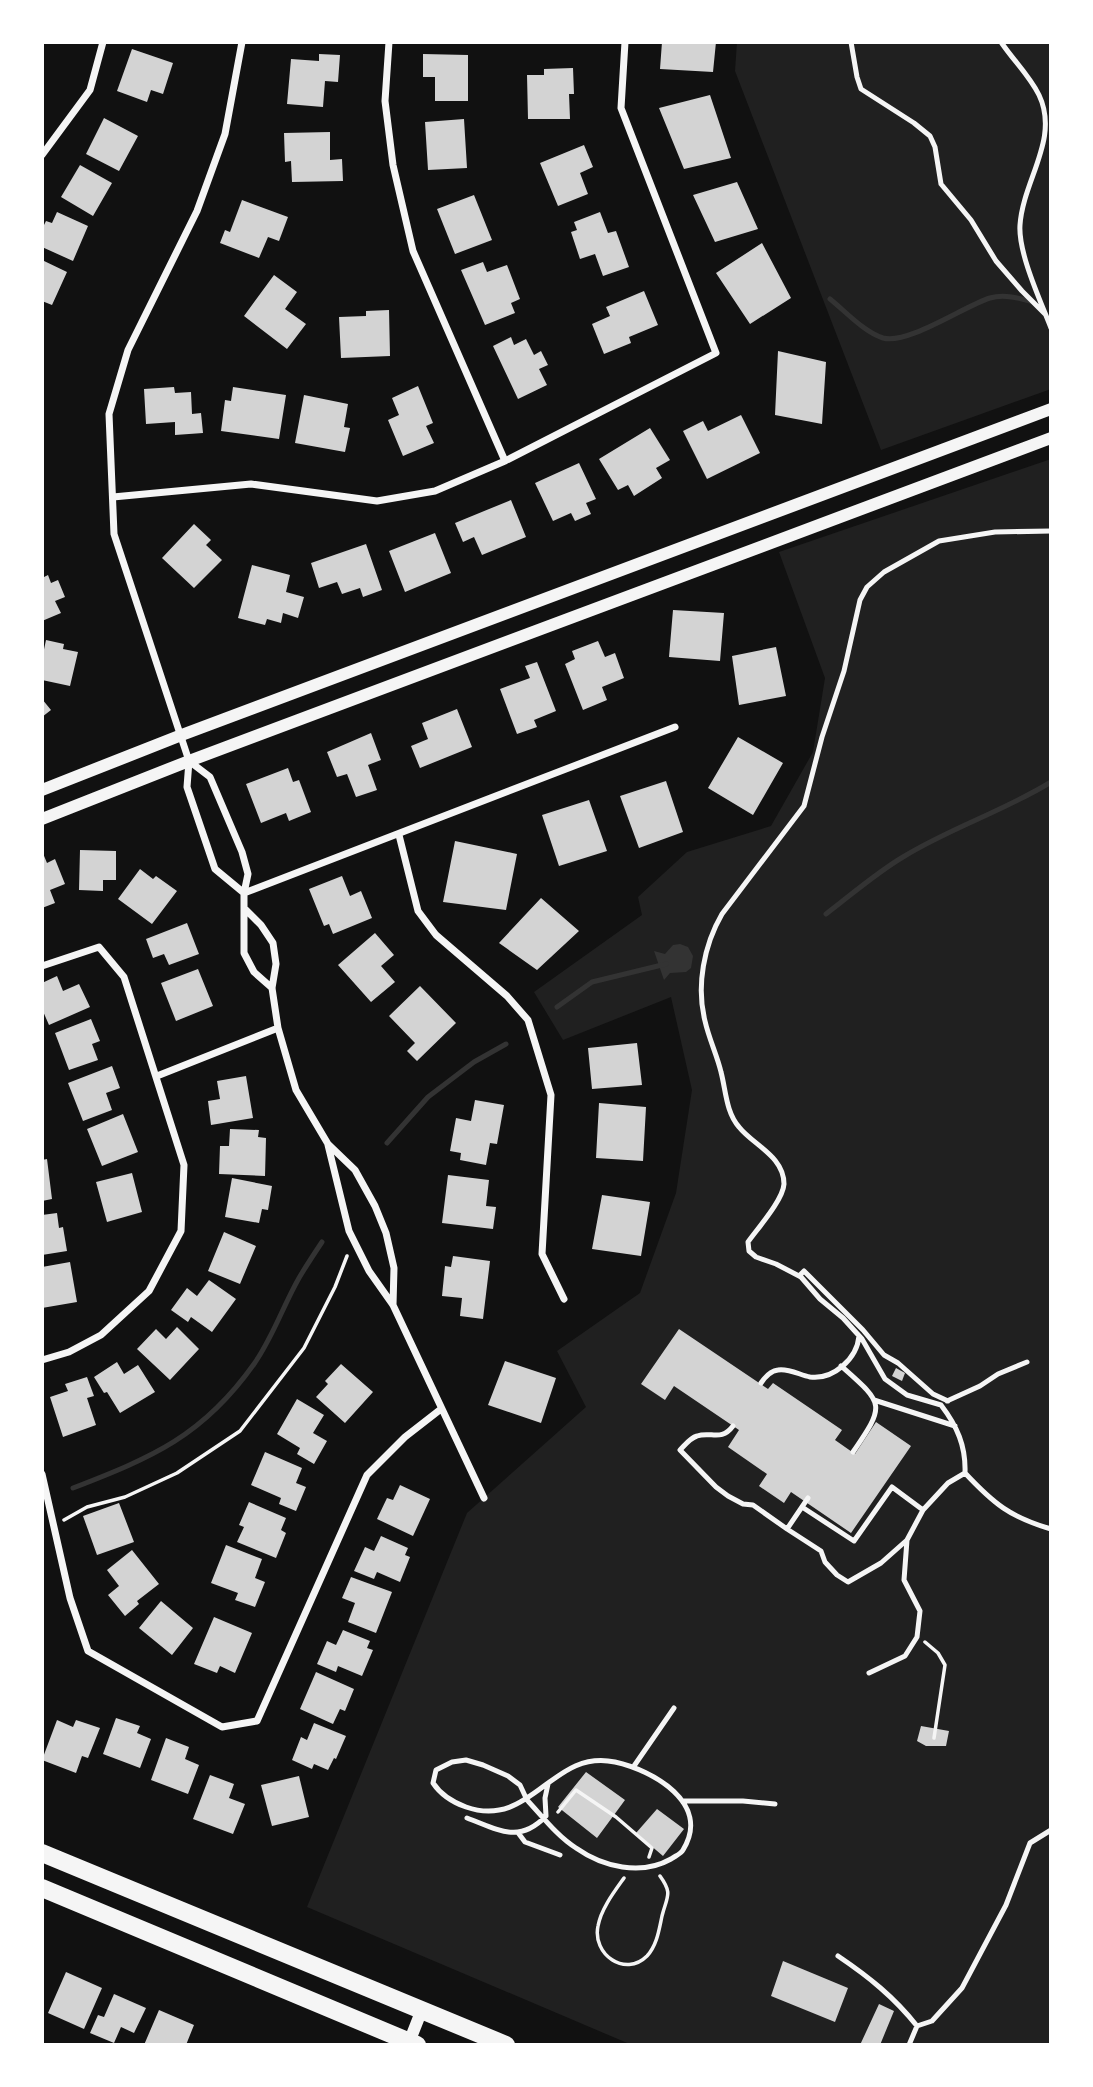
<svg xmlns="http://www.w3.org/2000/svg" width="1093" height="2087" viewBox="0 0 1093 2087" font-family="Jost,sans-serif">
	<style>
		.green { fill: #202020 }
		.water { fill: #333 }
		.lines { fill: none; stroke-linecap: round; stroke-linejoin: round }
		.stream { stroke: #333; stroke-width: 5 }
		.building { fill: #d3d3d3 }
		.path { stroke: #f5f5f5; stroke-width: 3.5 }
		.service { stroke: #f5f5f5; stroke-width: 5 }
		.minor { stroke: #f5f5f5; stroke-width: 7 }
		.tertiary { stroke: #f5f5f5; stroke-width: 12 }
		.primary { stroke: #f5f5f5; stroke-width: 18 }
	</style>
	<rect width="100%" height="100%" fill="#111"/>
	<path class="green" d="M737 42H1051V389L881 450 735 71Z
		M1051 459V2045H632L307 1907 467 1513 586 1407 557 1351 640 1293 676 1193 692 1090 671 997 563 1040 534 992 642 915 638 897 687 852 771 826 813 752 825 678 779 552Z"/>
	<path class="water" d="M680 944 688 947 693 956 691 968 686 972 670 973 664 980 654 951 665 954 673 945Z"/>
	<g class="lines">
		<path class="stream" d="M830 299C845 311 864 332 883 338 908 345 964 306 990 298 1004 294 1019 298 1033 302
			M826 914C851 895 876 873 903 857 950 828 1004 811 1051 782
			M557 1007 592 982 666 964
			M387 1143 428 1097 474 1062 506 1044
			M73 1488C153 1457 203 1436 254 1364 273 1337 283 1306 299 1278 306 1266 314 1254 322 1242"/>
	</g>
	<path class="building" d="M662 42H716L713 72 660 69Z
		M132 49 173 63 163 94 151 90 147 102 117 91Z
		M319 54 340 55 338 82 325 81 323 107 287 104 291 59 319 61Z
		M423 54 468 55V101H435V77H423Z
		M573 68 574 94H569L570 119H528L527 75H544V69Z
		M710 95 731 158 684 169 659 108Z
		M104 118 138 136 119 171 86 154Z
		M464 119 467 168 428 170 425 122Z
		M330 132V160L342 159 343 181 292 182 291 161 285 162 284 133Z
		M584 145 593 167 580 173 588 194 558 206 540 163Z
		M80 165 112 183 93 216 61 197Z
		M737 182 758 229 715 242 693 195Z
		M474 195 492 240 455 254 437 209Z
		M242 200 288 217 279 241 268 237 259 258 220 243 225 230 230 232Z
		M57 212 88 226 73 261 42 247V229L46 221 52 223Z
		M600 212 608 233 616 231 629 267 603 276 595 254 580 259 571 232 577 230 574 222Z
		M762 243 791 298 750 324 716 273Z
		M42 260 67 272 52 305 42 301Z
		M483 262 487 272 507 265 520 299 511 303 515 313 485 325 461 270Z
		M274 275 297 292 285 309 306 324 287 349 244 316Z
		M644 291 658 325 629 337 631 343 604 354 592 324 610 316 606 307Z
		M389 310 390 356 341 358 339 317 366 316V311Z
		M511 337 514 345 526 339 534 355 541 351 548 365 539 369 547 385 518 399 493 346Z
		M778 351 826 362 822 424 775 415Z
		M418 386 433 423 426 426 434 443 403 456 388 420 399 415 392 398Z
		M174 387 175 393 191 392 192 414 201 413 203 433 175 435V422L146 424 144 389Z
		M233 387 286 395 279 439 221 431 225 400 231 401Z
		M304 395 348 404 344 427 350 428 345 452 295 443Z
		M741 415 760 453 707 479 683 431 703 421 708 431Z
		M650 428 670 460 656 468 662 478 634 496 628 485 618 490 599 459Z
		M579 463 596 499 586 503 591 514 575 521 571 513 553 521 535 483Z
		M511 500 526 537 482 555 474 537 463 542 455 523Z
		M194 524 211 540 206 545 222 560 194 588 162 558Z
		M435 533 451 573 405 592 389 551Z
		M366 544 382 590 363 597 360 588 342 594 337 582 319 588 311 563Z
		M252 565 290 575 286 592 304 597 298 618 283 613 281 623 267 619 265 625 238 618Z
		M48 575 51 583 58 580 65 597 55 601 61 613 42 621V578Z
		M673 610 724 613 720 661 669 657Z
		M46 640 64 644 63 649 78 652 70 686 42 680V659Z
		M598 641 605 657 615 653 624 678 602 687 607 700 583 710 565 664 575 659 572 651Z
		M776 647 786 696 739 705 732 656Z
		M537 662 556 711 534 720 537 727 517 734 500 689 530 678 525 666Z
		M42 699 51 710 42 717Z
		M457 709 472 747 420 768 411 746 428 739 422 723Z
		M371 733 381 760 368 765 377 790 356 797 347 774 337 777 327 752Z
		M738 737 783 763 753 815 708 788Z
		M288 768 293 782 299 780 311 812 289 821 286 813 261 823 246 784Z
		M666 781 683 832 639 848 620 796Z
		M589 800 607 851 559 866 542 815Z
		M455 841 517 854 506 910 443 902Z
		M80 850 116 851V880H103V891L79 890Z
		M42 851 47 863 55 859 65 884 50 890 55 903 42 908Z
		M140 869 153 879 156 876 177 891 152 924 118 899Z
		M342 876 350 896 361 891 372 918 333 934 329 924 324 926 309 889Z
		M541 898 579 931 537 970 499 943Z
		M187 923 199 954 169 965 164 954 153 958 146 939Z
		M375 933 394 955 381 966 395 982 371 1002 338 965Z
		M198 969 213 1006 176 1021 161 983Z
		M57 976 63 991 79 984 90 1007 49 1025 42 1009V983Z
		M420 986 456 1023 417 1061 407 1051 415 1043 389 1016Z
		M91 1019 100 1041 92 1044 98 1060 69 1070 55 1033Z
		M637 1043 642 1085 592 1089 588 1048Z
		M112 1066 120 1088 106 1093 112 1110 83 1121 68 1083Z
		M246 1076 253 1118 211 1125 208 1101 220 1099 217 1081Z
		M475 1100 504 1105 497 1144 490 1143 486 1165 460 1160 461 1153 450 1151 456 1118 471 1121Z
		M599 1103 646 1107 643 1161 596 1158Z
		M123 1114 138 1152 102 1166 87 1129Z
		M230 1129 259 1130 258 1137 266 1138 265 1176 219 1174 220 1146H229Z
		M47 1159 52 1199 42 1201V1160Z
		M132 1173 142 1212 107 1222 96 1182Z
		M448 1175 489 1180 486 1206 496 1207 493 1229 442 1223Z
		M232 1178 272 1186 268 1210 262 1209 259 1223 225 1217Z
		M602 1195 650 1202 641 1256 592 1249Z
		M57 1213 59 1228 63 1227 67 1251 42 1255V1215Z
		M224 1232 256 1246 240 1284 208 1271Z
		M453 1256 490 1261 483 1319 460 1316 462 1298 442 1296 445 1266 451 1267Z
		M70 1262 77 1302 42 1308V1267Z
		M209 1280 236 1299 212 1332 191 1317 188 1322 171 1310 187 1288 197 1296Z
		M177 1327 199 1349 170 1380 137 1349 156 1329 166 1339Z
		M679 1329 768 1389 773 1383 842 1430 835 1440 855 1454 876 1422 911 1446 851 1533 791 1492 784 1503 759 1486 767 1474 728 1447 739 1430 674 1386 665 1400 641 1384Z
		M505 1361 556 1378 541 1423 488 1405Z
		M117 1362 124 1374 138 1365 155 1392 120 1413 107 1392 104 1393 94 1377Z
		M341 1364 373 1392 345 1423 316 1397 328 1384 325 1381Z
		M896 1368 905 1373 902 1381 892 1376Z
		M87 1377 94 1396 87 1398 96 1425 63 1437 50 1397 68 1391 65 1384Z
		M297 1399 324 1415 313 1433 327 1441 314 1464 297 1454 300 1448 277 1434Z
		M265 1452 302 1468 296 1483 306 1487 296 1511 279 1504 281 1498 251 1485Z
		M400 1485 430 1499 413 1536 377 1519 387 1498 393 1500Z
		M249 1502 286 1518 281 1530 286 1533 276 1558 237 1542 244 1527 239 1525Z
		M119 1503 134 1542 97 1555 83 1516Z
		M381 1536 408 1548 405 1555 410 1557 400 1582 377 1572 374 1579 354 1571 365 1547 374 1551Z
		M226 1545 262 1559 255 1578 265 1582 255 1607 235 1600 238 1593 211 1583Z
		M132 1550 159 1584 137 1601 139 1604 125 1616 108 1595 119 1586 107 1570Z
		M351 1577 392 1592 376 1633 348 1622 355 1603 342 1598Z
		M161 1601 193 1628 172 1655 139 1628Z
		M214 1617 252 1633 235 1673 220 1666 217 1673 194 1664Z
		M343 1630 370 1641 367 1648 373 1650 362 1676 338 1666 336 1672 317 1664 327 1641 336 1645Z
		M316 1672 354 1689 345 1711 340 1709 333 1724 300 1709Z
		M116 1718 140 1726 137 1733 151 1739 140 1768 103 1754Z
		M57 1720 73 1727 76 1720 100 1728 88 1758 82 1756 76 1773 42 1760Z
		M314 1723 346 1736 336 1759 334 1758 328 1770 314 1764 312 1769 292 1760 301 1737 307 1740Z
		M921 1726 949 1731 946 1746H926L917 1741Z
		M166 1738 189 1747 185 1759 199 1765 188 1794 151 1780Z
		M586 1772 625 1800 597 1838 558 1807Z
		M210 1775 234 1784 229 1798 245 1804 233 1834 193 1819Z
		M299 1776 309 1817 272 1826 261 1785Z
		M657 1809 684 1829 663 1856 636 1833Z
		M783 1961 848 1988 835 2022 771 1996Z
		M66 1972 102 1988 84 2029 48 2013Z
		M114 1994 146 2008 134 2033 121 2027 114 2043 90 2033 98 2015 104 2017Z
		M879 2004 894 2011 880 2045H860Z
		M159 2010 194 2025 186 2045H144Z"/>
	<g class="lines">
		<path class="path" d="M64 1520 87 1507 125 1497 177 1473 240 1431 304 1348 335 1287 347 1256
			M925 1642 938 1653 945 1665 934 1738
			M558 1812 576 1790 616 1817 652 1848 649 1857
			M624 1878C614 1892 601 1909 598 1926 592 1954 625 1978 647 1956 657 1945 659 1930 662 1916 667 1896 673 1894 660 1876"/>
		<path class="service" d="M851 42 857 77 861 89 914 123 930 136 935 147 941 184 971 220 996 261 1022 291 1045 314
			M1001 42C1013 60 1029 75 1039 95 1060 139 1023 180 1020 225 1018 253 1041 302 1051 328
			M799 1276 804 1271 863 1330 884 1355 898 1363 933 1394 948 1401
			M841 1366C884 1404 886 1404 853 1452
			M761 1383C765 1377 770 1371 778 1370 788 1368 800 1375 810 1377 833 1380 857 1359 859 1336
			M874 1400 955 1426
			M947 1401 980 1386 998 1374 1027 1362
			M733 1426C721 1442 711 1431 697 1436 690 1438 685 1445 680 1450L716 1487 728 1496 743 1504 753 1505 787 1529
			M965 1473C994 1504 1010 1517 1051 1529
			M808 1498 787 1529 821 1551 825 1562 837 1575 848 1582 881 1563 907 1540
			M802 1507 854 1541 892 1487 923 1510
			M869 1673 905 1656 917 1637 920 1611 904 1580 907 1540 923 1510 948 1483 965 1473C966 1446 957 1426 941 1405L907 1395 885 1379 862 1339 843 1318 820 1299 801 1277 776 1264 756 1257 749 1251 748 1242C758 1228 783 1200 784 1184 784 1156 753 1145 739 1127 726 1112 726 1091 721 1072 717 1055 709 1039 705 1021 696 986 704 945 722 914L804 806 822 737 844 671 860 600 867 587 884 572 939 541 995 532 1051 531
			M634 1766 674 1708
			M527 1800C542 1816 557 1836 576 1848 603 1867 641 1876 671 1859 675 1856 681 1854 683 1850 712 1803 652 1770 615 1762 552 1748 532 1830 466 1807 452 1802 441 1795 433 1783L436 1770 452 1762 466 1760 483 1765 508 1776 520 1785 527 1800
			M684 1801H743L775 1804
			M467 1818C499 1830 519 1844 546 1816L545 1798 548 1784
			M519 1834 525 1842 560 1855
			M838 1956C869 1977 894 1997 917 2026
			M909 2045 917 2026 932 2021 962 1988 1006 1905 1030 1843 1051 1830"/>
		<path class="minor" d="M242 42 225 134 197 211 128 350 109 414 114 534 189 761 187 787 215 869 244 893
			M389 42 385 101 393 165 413 251 505 461
			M42 155 90 90 103 42
			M113 497 251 484 377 501 435 491 505 461 716 353 621 108 625 42
			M189 761 210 777 242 852 248 874 244 893V953L254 972 272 988
			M399 835 418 911 436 935 507 996 528 1020 551 1095 542 1254 564 1299
			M244 893 675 727
			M246 910 261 925 273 943 276 964 272 988 278 1028 296 1090 328 1144 355 1170 375 1206 386 1233 394 1268 393 1305
			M42 966 99 947 124 977 184 1165 181 1231 149 1291 101 1335 69 1352 42 1360
			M157 1076 278 1028
			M328 1145 349 1231 369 1271 393 1305 484 1498
			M42 1474 70 1598 88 1651 222 1727 257 1721 367 1475 405 1437 441 1409"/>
		<path class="tertiary" d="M42 790 179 736 1051 409
			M42 819 189 761 1051 438
			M408 2045 421 2012"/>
		<path class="primary" d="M42 1853 506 2045
			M42 1888 417 2045"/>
	</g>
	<rect width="1093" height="2087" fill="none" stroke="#ffffff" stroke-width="88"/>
</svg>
